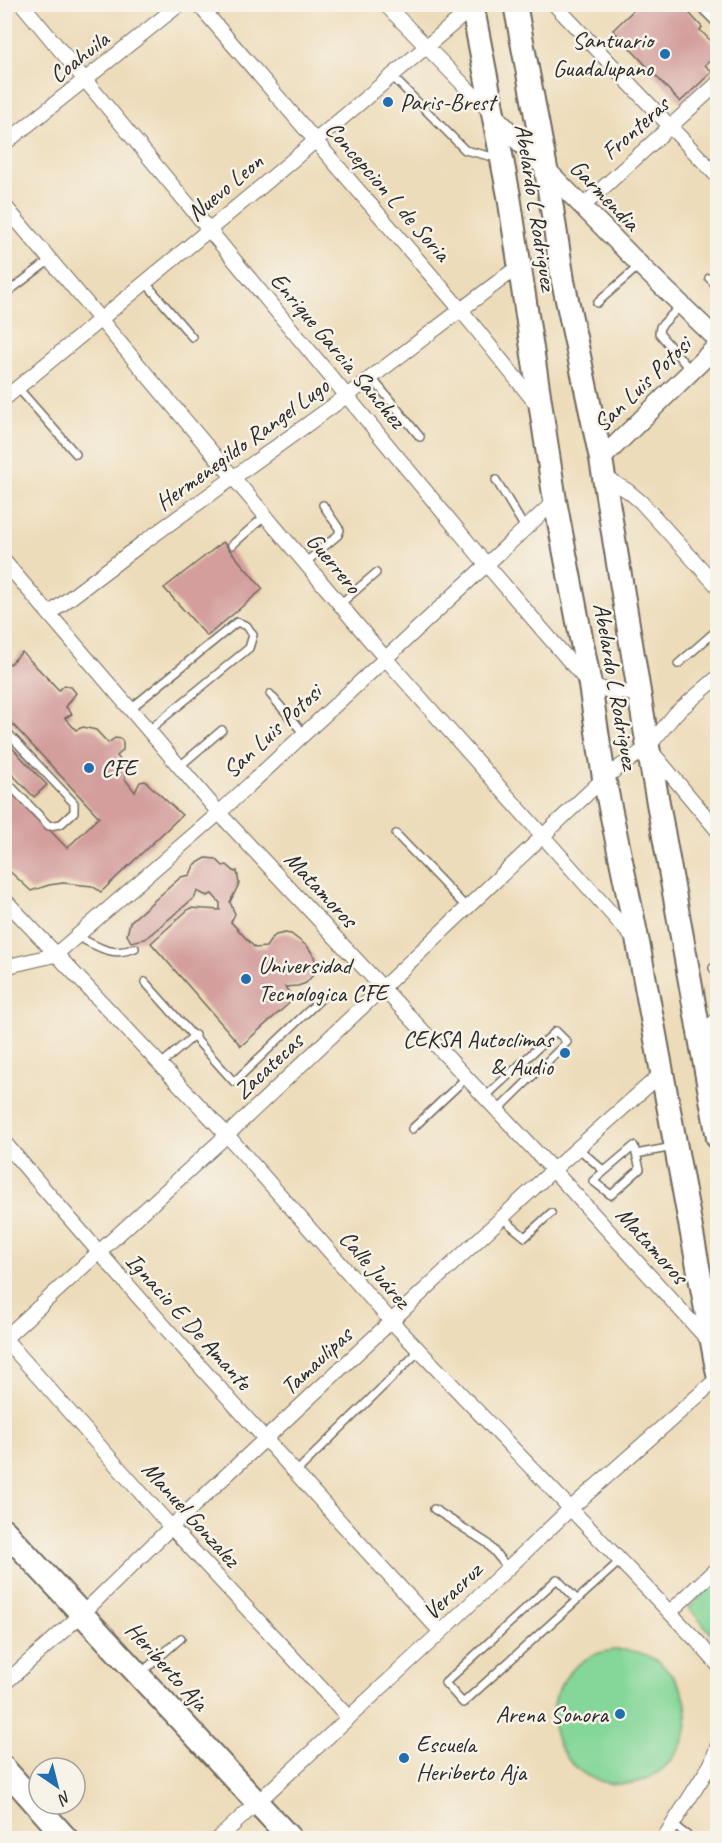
<svg xmlns="http://www.w3.org/2000/svg" width="722" height="1843" viewBox="0 0 722 1843" font-family="Caveat,sans-serif">
	<style>
		.green { fill: #84d799; stroke: #588162; stroke-width: 1.5 }
		.building { fill: #d39e9c }
		.lines { fill: none; stroke-linecap: round; stroke-linejoin: round }
		.service-casing { stroke: #6f695d; stroke-width: 10 }
		.minor-casing { stroke: #6f695d; stroke-width: 16 }
		.tertiary-casing { stroke: #6f695d; stroke-width: 21 }
		.primary-casing { stroke: #6f695d; stroke-width: 26 }
		.service { stroke: #fff; stroke-width: 7 }
		.minor { stroke: #fff; stroke-width: 14 }
		.tertiary { stroke: #fff; stroke-width: 18 }
		.primary { stroke: #fff; stroke-width: 22 }
		.poi-dot { fill: #1f6fb2; stroke: #f7f3e8; stroke-width: 2 }
		.labels { text-anchor: middle; dominant-baseline: central; stroke-width: 5; stroke-linejoin: round; paint-order: stroke }
		.poi-label { font-size: 24px; fill: #2b2b2b; stroke: #f7f3e8; text-anchor: start }
		.street-label { font-size: 24px; fill: #2b2b2b; stroke: #f7f3e8 }
	</style>
	<rect width="100%" height="100%" fill="#f7f3e8"/>
	<filter id="ink" filterUnits="userSpaceOnUse"><feTurbulence type="fractalNoise" baseFrequency=".0167" numOctaves="2"/><feDisplacementMap in="SourceGraphic" scale="12" xChannelSelector="R" yChannelSelector="G"/><feConvolveMatrix kernelMatrix="1 2 1 2 8 2 1 2 1" color-interpolation-filters="sRGB"/></filter>
	<filter id="wash" filterUnits="userSpaceOnUse"><feTurbulence type="fractalNoise" baseFrequency=".008" numOctaves="4" result="noise"/><feDisplacementMap in="SourceGraphic" scale="24" xChannelSelector="R" yChannelSelector="G"/><feGaussianBlur stdDeviation="1.35" result="paint"/><feColorMatrix in="noise" values="0 0 0 0 0 0 0 0 0 0 0 0 0 0 0 0 0 1.4 0 .05"/><feComposite in="paint" operator="in"/></filter>
	<g filter="url(#wash)">
		<rect width="100%" height="100%" fill="#eddcb9"/>
		<path class="green" d="M717 1580V1640L689 1608Z
			M553 1717a67 67 0 1 1 134 0a67 67 0 1 1-134 0Z"/>
		<g id="blocks">
			<path class="building" d="M640 4H681L702 27 700 30 718 48V54L705 65 712 72 680 102 613 30Z
				M223 542 263 589 207 636 164 588Z
				M22 652 59 690 65 685 71 687 76 693 66 707 72 714 65 718 76 730 83 727 96 730 108 743 115 738 121 739 123 742V750L117 756 124 765 125 779 135 792 140 782 145 781 182 815 101 892 92 886 63 883 49 885 31 891 4 866V787L6 785 67 848 99 817 4 715V660L10 664Z
				M4 739 47 785 34 797 4 766Z
				M206 858 216 859 223 866 227 865 235 872 237 871 239 884 230 902 235 914 231 922 255 948 266 947 272 938 276 935 285 933 291 934 308 947 314 956 316 964 313 975 306 983 298 986 285 987 294 999 241 1046 151 943 190 908 220 910V903L212 894 207 896 197 891 195 897 145 939 131 942 127 935 130 922 181 877 190 875 194 865Z"/>
		</g>
	</g>
	<g filter="url(#ink)">
		<use href="#blocks" fill-opacity="0" stroke="#6f695d" stroke-width="1.5"/>
		<g class="lines">
			<g class="service-casing">
				<path id="service" d="M391 75 465 150 497 158
					M709 278 718 287
					M145 282 192 337
					M4 295 50 260
					M597 303 640 265
					M680 306 660 327 659 333 691 371
					M372 378 420 437
					M18 388 76 454
					M496 480 525 528
					M232 545 265 516
					M305 563 338 535 340 530 323 505
					M340 604 376 573
					M678 664 718 629
					M270 694 304 734
					M130 709 237 622 247 626 253 635 249 648 149 730
					M4 729 74 803V812L61 824 49 826 4 779
					M180 766 222 730
					M396 834 468 909
					M76 936C98 946 111 958 135 948
					M713 968 718 967
					M145 982 234 1082 325 995
					M160 1065 195 1035
					M485 1097 556 1031 567 1042 497 1111
					M412 1129 466 1078
					M634 1146 640 1169 611 1195 593 1181Z
					M578 1148 604 1171
					M636 1154 673 1147
					M502 1218 525 1237 551 1213
					M295 1473 419 1351
					M434 1509 487 1543 508 1568
					M577 1600 557 1579 445 1683 463 1703 620 1561
					M141 1673 181 1638
					M673 1825 691 1838"/>
			</g>
			<g class="minor-casing">
				<path id="minor" d="M22 4 486 564 590 685 610 691 639 694
					M198 4 461 310 538 406
					M385 4 490 112
					M554 4 718 177
					M4 144 180 4
					M4 205 385 658 634 939
					M583 206 718 83
					M4 399 262 186 473 7
					M603 476 628 491 641 502 718 587
					M4 561 219 813 553 1170 709 1341
					M49 614 144 542 348 395 519 266
					M652 752 718 831
					M4 899 227 1135 391 1321 698 1642 718 1665
					M4 967 55 955 219 813 555 501
					M699 1035 718 1019
					M4 1142C146 1309 293 1471 441 1632
					M4 1338 171 1527 349 1718
					M4 1339 227 1135 604 778 648 747 676 713 718 677
					M670 1612 718 1567
					M4 1684 83 1613 171 1527 553 1170 661 1074
					M219 1838 441 1632 570 1509 718 1378
					M664 1838 711 1764 718 1745"/>
			</g>
			<g class="tertiary-casing">
				<path id="tertiary" d="M705 4 718 17
					M494 116 640 265 718 340
					M601 459 718 345"/>
			</g>
			<g class="primary-casing">
				<path id="primary" d="M472 4 509 196 555 501 590 685 604 778 638 943 718 1374
					M515 4 546 169 563 281 601 459 648 747 718 1138
					M4 1530 290 1838
					M4 1768 66 1838"/>
			</g>
			<use href="#service" class="service"/>
			<use href="#minor" class="minor"/>
			<use href="#tertiary" class="tertiary"/>
			<use href="#primary" class="primary"/>
		</g>
	</g>
	<g class="poi-dot">
		<circle cx="665" cy="54" r="6"/>
		<circle cx="388" cy="102" r="6"/>
		<circle cx="89" cy="768" r="6"/>
		<circle cx="246" cy="979" r="6"/>
		<circle cx="565" cy="1053" r="6"/>
		<circle cx="620" cy="1714" r="6"/>
		<circle cx="404" cy="1758" r="6"/>
	</g>
	<g class="labels">
		<g class="poi-label">
			<text x="653" y="40" text-anchor="end">Santuario<tspan x="653" dy="28">Guadalupano</tspan></text>
			<text x="400" y="102">Paris-Brest</text>
			<text x="101" y="768">CFE</text>
			<text x="258" y="965">Universidad<tspan x="258" dy="28">Tecnologica CFE</tspan></text>
			<text x="553" y="1039" text-anchor="end">CEKSA Autoclimas<tspan x="553" dy="28">&amp; Audio</tspan></text>
			<text x="608" y="1714" text-anchor="end">Arena Sonora</text>
			<text x="416" y="1744">Escuela<tspan x="416" dy="28">Heriberto Aja</tspan></text>
		</g>
		<g class="street-label">
			<text transform="translate(79 57) rotate(-38)">Coahuila</text>
			<text transform="translate(635 128) rotate(-42)">Fronteras</text>
			<text transform="translate(225 187) rotate(-40)">Nuevo Leon</text>
			<text transform="translate(388 191) rotate(49)">Concepcion L de Soria</text>
			<text transform="translate(605 195) rotate(46)">Garmendia</text>
			<text transform="translate(536 207) rotate(81)">Abelardo L Rodriguez</text>
			<text transform="translate(338 350) rotate(50)">Enrique Garcia Sanchez</text>
			<text transform="translate(642 384) rotate(-44)">San Luis Potosi</text>
			<text transform="translate(242 444) rotate(-36)">Hermenegildo Rangel Lugo</text>
			<text transform="translate(334 563) rotate(50)">Guerrero</text>
			<text transform="translate(616 686) rotate(80)">Abelardo L Rodriguez</text>
			<text transform="translate(272 731) rotate(-43)">San Luis Potosi</text>
			<text transform="translate(321 889) rotate(47)">Matamoros</text>
			<text transform="translate(268 1066) rotate(-43)">Zacatecas</text>
			<text transform="translate(652 1245) rotate(48)">Matamoros</text>
			<text transform="translate(375 1269) rotate(49)">Calle Juárez</text>
			<text transform="translate(189 1321) rotate(48)">Ignacio E De Amante</text>
			<text transform="translate(316 1361) rotate(-43)">Tamaulipas</text>
			<text transform="translate(191 1514) rotate(48)">Manuel Gonzalez</text>
			<text transform="translate(452 1591) rotate(-44)">Veracruz</text>
			<text transform="translate(167 1666) rotate(48)">Heriberto Aja</text>
		</g>
	</g>
	<rect width="722" height="1843" fill="none" stroke="#f7f3e8" stroke-width="24"/>
	<g transform="translate(57 1786) rotate(145)"><circle r="28" fill="#f7f3e8" stroke="#a5a39c" stroke-width="1.5"/>
	<path d="M0-4.5L10 22L0 15L-10 22Z" fill="#1f6fb2"/>
	<text y="-9" font-size="16" font-weight="bold" text-anchor="middle" fill="#2b2b2b">N</text>
	</g>
</svg>
